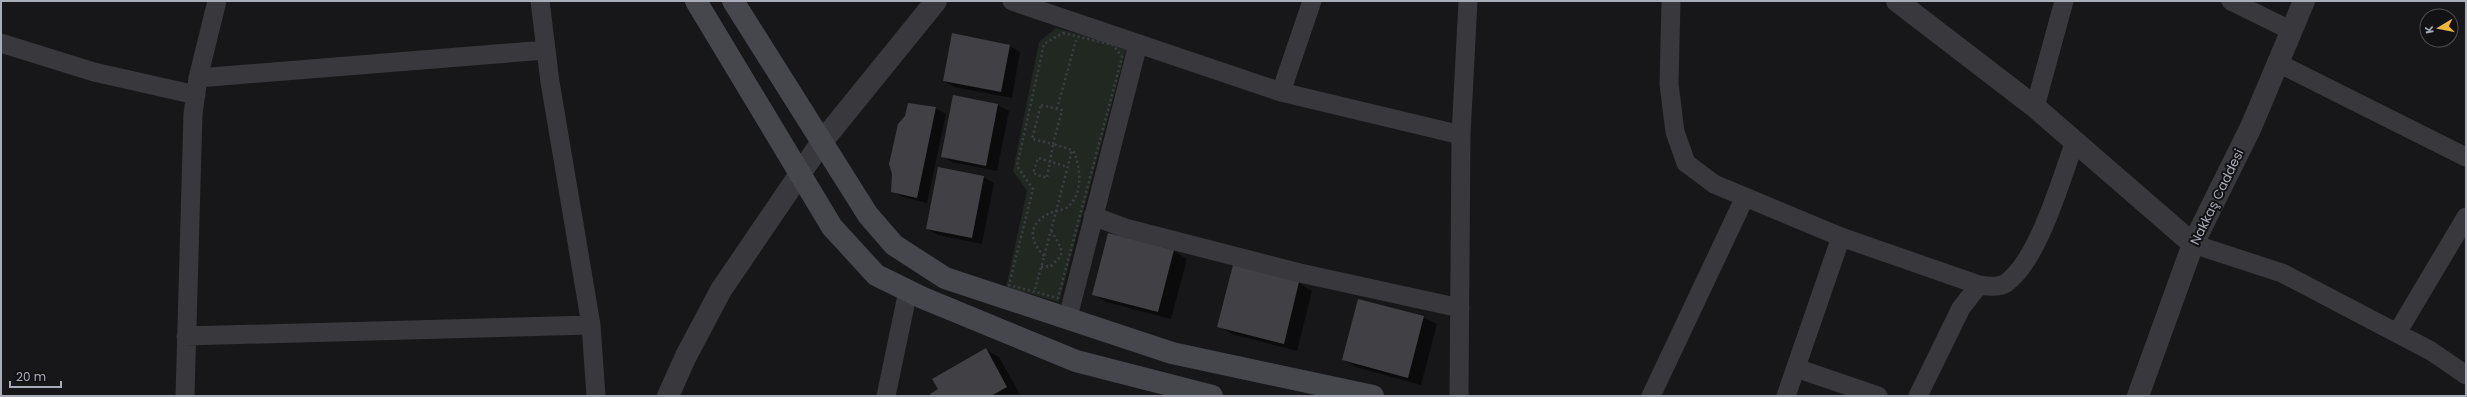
<svg xmlns="http://www.w3.org/2000/svg" width="2467" height="397" viewBox="0 0 2467 397" font-family="Poppins,sans-serif">
	<style>
		.green { fill: #212822 }
		.shadow { fill: #0007 }
		.building { fill: #414145 }
		.lines { fill: none; stroke-linecap: round; stroke-linejoin: round }
		.path { stroke: #3e3f44; stroke-width: 2.5; stroke-dasharray: 2 3; stroke-linecap: butt }
		.minor { stroke: #38383d; stroke-width: 19 }
		.tertiary { stroke: #38383d; stroke-width: 22 }
		.secondary { stroke: #46474d; stroke-width: 22 }
		.labels { text-anchor: middle; dominant-baseline: central; stroke-width: 4; stroke-linejoin: round; paint-order: stroke }
		.street-label { font-size: 13px; fill: #a9adb8; stroke: #121113 }
	</style>
	<rect width="100%" height="100%" fill="#171618"/>
	<path class="green" d="M1056 28 1127 47 1059 302 1006 287 1027 191 1013 171 1039 42Z"/>
	<path class="shadow" d="M1010 46 1020 52 1012 98 954 87 944 81Z
		M954 96 998 105 1009 111 997 171 952 162 942 156Z
		M935 108 946 114 927 203 903 197 892 191Z
		M983 177 994 183 982 244 938 235 927 229Z
		M1174 251 1187 259 1171 319 1106 302 1093 294Z
		M1234 266 1299 283 1312 291 1297 351 1232 334 1219 326Z
		M1423 317 1437 324 1421 385 1356 367 1343 360Z
		M986 350 999 357 1020 394 932 396Z"/>
	<path class="building" d="M952 33 1010 45 1001 92 943 81Z
		M953 95 998 104 986 166 941 157Z
		M908 103 936 107 917 198 891 192 892 174 889 164 898 124 905 116Z
		M938 167 984 176 972 238 926 229Z
		M1108 233 1174 250 1158 312 1092 295Z
		M1233 265 1299 282 1284 344 1217 327Z
		M1358 299 1424 316 1408 378 1342 360Z
		M986 348 1007 387 991 396H931L930 394 938 389 932 379Z"/>
	<g class="lines">
		<path class="path" d="M1063 33 1113 45 1122 57 1058 298 1009 285 1033 189 1017 166 1044 44Z
			M1041 105 1062 110 1053 144 1032 139Z
			M1057 109 1076 40
			M1044 256C1030 241 1027 225 1048 214 1053 211 1060 211 1066 208 1084 196 1081 166 1073 150
			M1041 267 1051 266 1061 256V248L1051 230
			M1035 289C1048 243 1060 196 1072 150L1053 144 1047 178 1033 173 1038 158 1068 167"/>
		<path class="minor" d="M540 1 550 82 591 325 596 396
			M1012 1 1281 92 1461 135
			M1671 1 1669 84 1675 132 1686 163 1714 184 1841 237 1979 285C1987 286 1999 288 2006 283 2038 261 2062 177 2075 141
			M2231 1 2292 31
			M1 43 94 72 196 95
			M2278 63 2466 157
			M198 78 546 50
			M1281 92 1312 1
			M2035 107 2064 1
			M1093 216 1125 228 1300 273 1460 308
			M2193 244 2282 273 2431 351 2466 375
			M1068 317 1138 44
			M2397 333 2466 217
			M186 336 591 325
			M1796 368 1878 396
			M185 396 193 114 198 78 217 1
			M886 396 908 291
			M1459 396 1461 135 1468 1
			M1651 396 1745 197
			M1786 396 1841 237
			M1918 396 1961 308 1979 285"/>
		<path class="tertiary" d="M1897 1 2035 107 2193 244
			M668 396 686 356 721 290 821 143 936 1
			M2138 396 2193 244 2251 127 2304 1"/>
		<path class="secondary" d="M696 1 832 227 876 275 923 298 1076 361 1212 396
			M733 1 868 215 894 245 945 278 1172 353 1373 396"/>
	</g>
	<g class="labels">
		<g class="street-label">
			<text transform="translate(2217 197) rotate(-64)">Nakkaş Caddesi</text>
		</g>
	</g>
	<rect width="2467" height="397" fill="none" stroke="#a9adb8" stroke-width="4"/>
	<g transform="translate(2439 28) rotate(260)"><circle r="19" fill="#121113" stroke="#4e4f55"/>
	<path d="M0-3L7 15L0 10L-7 15Z" fill="#edb73a"/>
	<text y="-6" font-size="11" font-weight="bold" text-anchor="middle" fill="#a9adb8">K</text>
	</g>
	<path d="M10 381v6h51v-6" fill="none" stroke="#a9adb8" stroke-width="2"/>
	<text x="16" y="381" font-size="12" fill="#a9adb8" stroke="#121113" stroke-width="3" paint-order="stroke">20 m</text>
</svg>
